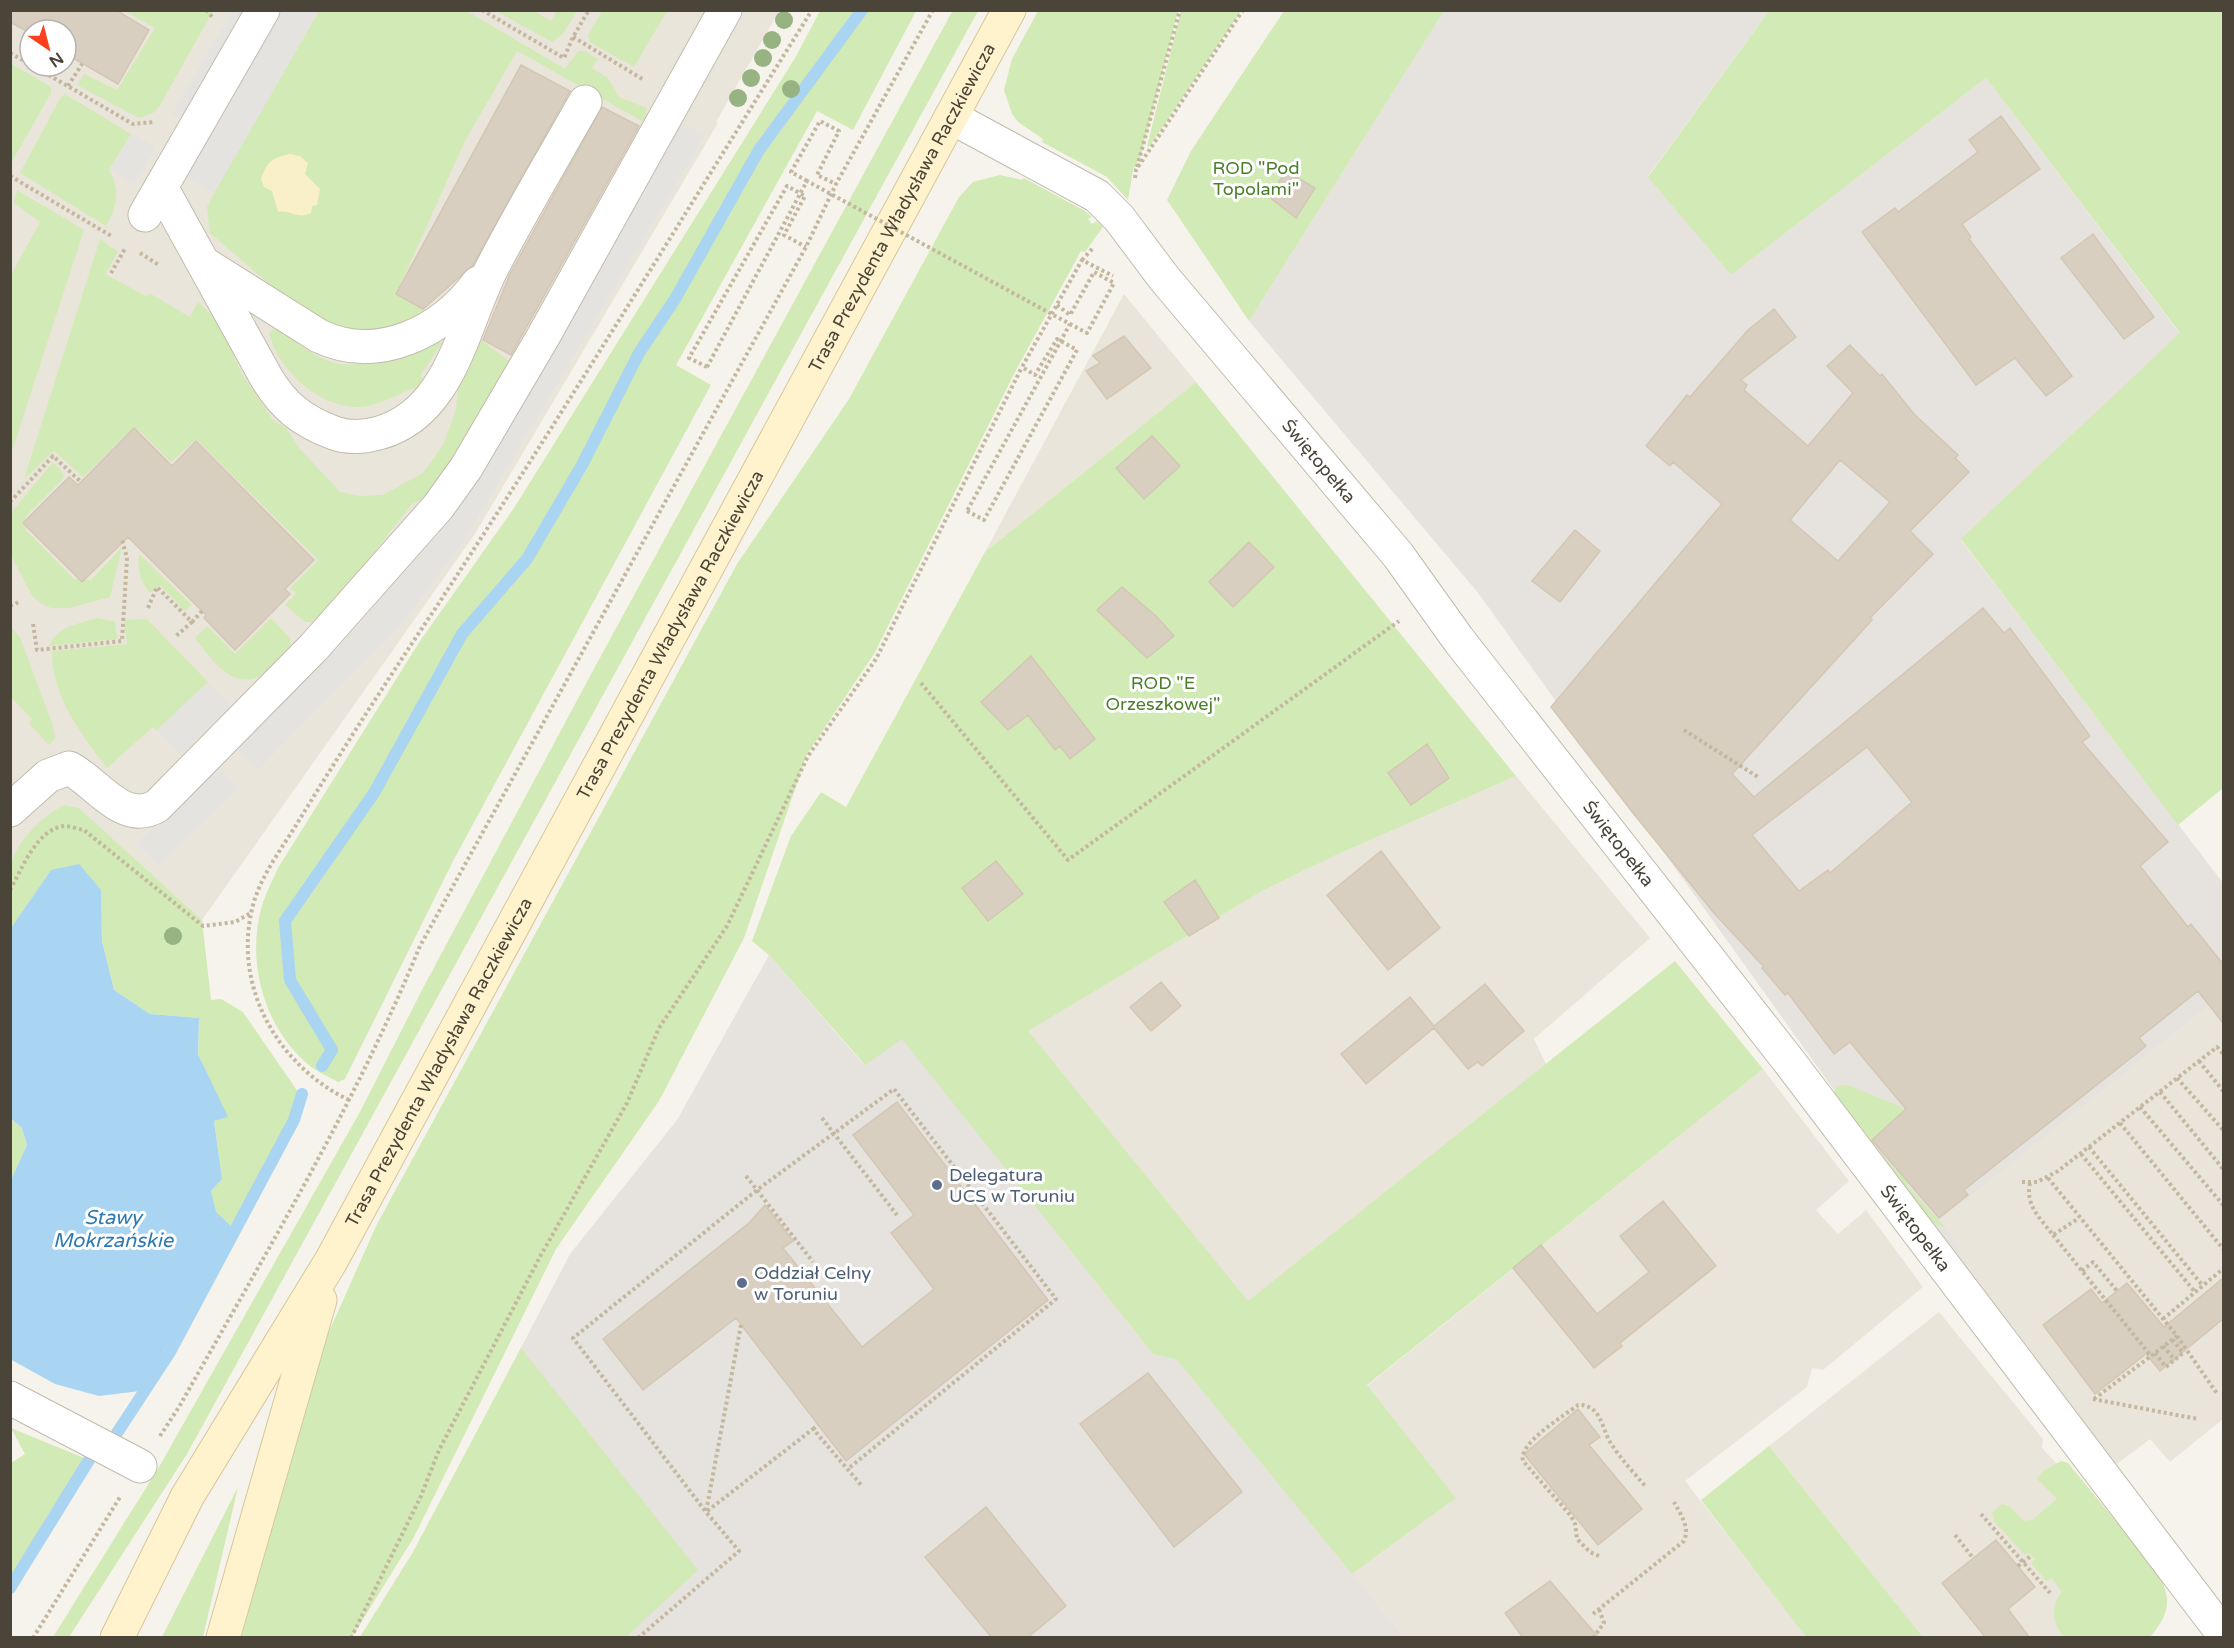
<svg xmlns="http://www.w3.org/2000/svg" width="2234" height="1648" viewBox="0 0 2234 1648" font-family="'Varela Round',sans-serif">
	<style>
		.residential { fill: #eae5da; fill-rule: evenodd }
		.industrial { fill: #e6e2dd }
		.green { fill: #d2eab5 }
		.sand { fill: #f9efc9 }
		.parking { fill: #e5e3e0 }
		.water { fill: #a9d4f2 }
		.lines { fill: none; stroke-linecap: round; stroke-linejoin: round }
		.stream { stroke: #a9d4f2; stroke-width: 12 }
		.building { fill: #d8cfc1; stroke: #d3c7b4; stroke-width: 1.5; fill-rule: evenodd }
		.street-casing { stroke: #c2bbae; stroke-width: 35 }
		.secondary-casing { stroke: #d6c79b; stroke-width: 35 }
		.path { stroke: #c4b79f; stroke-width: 4; stroke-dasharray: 3 3; stroke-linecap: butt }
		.street { stroke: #fff; stroke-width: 33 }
		.secondary { stroke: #fff3cd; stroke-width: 33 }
		.path-bridge { stroke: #c4b79f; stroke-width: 4; stroke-dasharray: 3 3; stroke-linecap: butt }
		.tree { fill: #97b381 }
		.service-dot { fill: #5c6f8a; stroke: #fff; stroke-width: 2 }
		.labels { text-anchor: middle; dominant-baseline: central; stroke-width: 6; stroke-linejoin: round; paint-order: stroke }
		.park-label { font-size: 18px; fill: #4a7f2a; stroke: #fff }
		.street-label { font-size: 18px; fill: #4b4439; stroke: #fff }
		.service-label { font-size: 18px; fill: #4e5e75; stroke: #fff; text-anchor: start }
		.water-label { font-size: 20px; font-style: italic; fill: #2e7ab2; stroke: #fff }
	</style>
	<rect width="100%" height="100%" fill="#f6f3ec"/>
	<path class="residential" d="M11 11H779L716 122 718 123 475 534 202 920 79 808 29 832 11 865ZM30 30H66V66H30Z
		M1124 294 1196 382 985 552Z
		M1516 776 1650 938 1534 1039 1546 1064 1248 1302 1027 1031 1262 891 1334 856Z
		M2223 995V1419L2170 1462 2150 1439 2114 1466 1955 1259 1939 1220Z
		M1763 1069 1849 1181 1816 1210 1838 1234 1866 1210 1923 1287 1823 1370 1812 1368 1807 1387 1685 1481 1807 1637H1404L1352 1574 1456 1498 1367 1386Z
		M1939 1312 2043 1439 2042 1448 2056 1463 2064 1465 2141 1637H1923L1769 1446Z"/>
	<path class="industrial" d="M1444 11H1769L1648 176 1731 275 1986 78 2180 334 1961 540 2223 883V995L1940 1220 1959 1245 1955 1259 1479 594 1249 321Z
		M769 955 864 1065 902 1038 1153 1354 1177 1360 1404 1637 369 1638 570 1254 677 1120Z"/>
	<path class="green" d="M953 10 978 11 187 1454 69 1637H53L159 1467 361 1110 423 988 596 665Z
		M125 11H213L159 107 153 113 139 118 77 85 84 74 117 90 155 28Z
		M319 11H467L565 69 578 51H584L598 59 592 68 608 78 619 97 647 108 644 122 517 51 465 141 396 294 433 314 366 340 301 311 210 233 207 207 214 193Z
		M496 11H534L551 21 557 11H577L563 34 552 42Z
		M602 11H667L634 67 590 42 588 35Z
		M820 11H916L853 130 817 111 676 365 711 385 453 861 345 1079 338 1082C329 1077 318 1072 310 1066 263 1028 245 959 263 902 267 891 273 879 278 868L420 641 514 508 795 58Z
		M1038 11H1178L1141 155 1133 170 1128 200 1107 177 1042 142 1043 139 1018 122 1012 114 1004 90 1012 59Z
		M1181 11H1241L1149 147 1147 146Z
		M1284 11H1444L1249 321 1167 200 1191 151Z
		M1769 11H2223V788L2178 825 1961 539 2180 333 1986 78 1731 275 1648 177Z
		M10 63 51 87V93L11 163Z
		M65 94 131 134 109 170C121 190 117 206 106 226L20 173 61 97Z
		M1000 175 1022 180 1024 178 1085 211 1092 217 1088 219 1092 224 1097 221 1103 227 1085 252 1081 251 1016 370 874 654 807 754 744 938 659 1101 556 1249 414 1537 352 1637 241 1638 306 1397 328 1334 377 1224 737 564 849 399 959 197 973 182Z
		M17 190 84 230 11 454V275L40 222 14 203Z
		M100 239 118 252 105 274 146 296 151 294 190 317 198 302 220 323 242 374 273 420 286 428 299 448 340 492 360 496 383 495 423 473 443 445 456 410 459 378 478 338 512 363 447 487 412 504 319 622H305L285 605 296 593 290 588 318 560 196 439 171 462 141 432 128 433 83 477 54 451 24 479Z
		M274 329 280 330C330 367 335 371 396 357L344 362 327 355 428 335 442 343 420 376 425 380 424 386C405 389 388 402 368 406 326 414 278 372 269 333Z
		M1196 382 1516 776 1334 856 1262 891 1028 1031 1248 1301 1675 961 1763 1069 1367 1385 1456 1498 1352 1574 1177 1360 1153 1354 902 1039 865 1065 769 955 752 941 791 836 821 792 846 807 985 552Z
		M53 462 63 473 64 478 26 516V530L74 579 91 580 122 547 110 597 69 608H51L39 602 32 596 12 557 10 514Z
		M139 554 192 605 185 611 160 585 150 593C140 581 137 569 139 554Z
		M98 618 115 622 117 639 49 646C56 627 80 623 98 618Z
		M271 618 290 638 291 647C282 656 270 672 259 677 230 689 210 657 195 638L207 626 235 654Z
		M147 619 208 682 157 730 153 727 107 768C80 733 52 696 52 651L127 644 124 620Z
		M11 628 20 637 53 726 55 738 49 745 29 724 32 719 11 697Z
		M65 805 79 808 202 920 211 1000 221 999 243 1012 298 1092 294 1120 235 1230 215 1212 211 1191 222 1179 214 1121 227 1117 198 1054 199 1018 150 1014 114 990 102 941 101 890 51 870 11 928C11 909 7 886 11 867 15 842 44 814 65 805Z
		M1848 1085 1906 1109 1942 1133 1904 1111 1871 1140 1896 1171 1902 1169 1911 1181 1907 1186 1946 1228 1928 1221 1833 1093 1838 1086Z
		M10 1119 22 1128 27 1145 11 1180Z
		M521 1348 698 1570 626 1637H360L413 1552Z
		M11 1428 89 1460 11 1588V1463L25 1454Z
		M1769 1446 1923 1637H1807L1796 1624 1701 1500Z
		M2061 1461 2068 1463 2158 1573C2172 1599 2170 1614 2150 1637H2064C2052 1623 2050 1607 2062 1592L2052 1578 2046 1581 2031 1563 2035 1559 2029 1553 2025 1555 1994 1521 1992 1512 2002 1504 2009 1506 2024 1521 2032 1520 2057 1499 2037 1479 2043 1471Z
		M238 1487 203 1637H162L164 1633Z"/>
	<path class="sand" d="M290 154 300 156 308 163 305 174 320 189 317 205 312 206 311 213C297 220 290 209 278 212L272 191 264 187 261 179C267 162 271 158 290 154Z"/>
	<path class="parking" d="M232 11H244L181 120 172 114Z
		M276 11H319L214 193 182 175Z
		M679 121 705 136 460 547 401 625 258 770 235 747 362 622 437 524Z
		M132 133 156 147 134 185 109 170Z
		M208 682 230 706 180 754 157 730Z
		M217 766 239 788 158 866 137 843Z"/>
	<path class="water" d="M79 864 101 890 102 941 114 990 150 1014 199 1018 198 1054 228 1117 214 1121 222 1179 211 1191 216 1212 235 1230 140 1391 99 1396 55 1384 10 1359 11 1180 27 1145 22 1128 11 1119V928L51 870Z"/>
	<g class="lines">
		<path class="stream" d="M322 1066 332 1050 290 980 285 921 374 793 462 634 527 559 582 465 639 353 675 299 759 150 862 10
			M117 1433 170 1352 294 1120 302 1094
			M10 1588 89 1460"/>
	</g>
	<path class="building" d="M10 10H116L149 30 118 84 66 54V30H30V33L10 22Z
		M521 65 570 91 473 265 423 309 396 294Z
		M602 107 639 126 511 355 483 340 510 274Z
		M2001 116 2040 169 1962 224 1971 237 1969 239 2072 376 2046 396 2015 358 1976 385 1862 232 1895 208 1898 212 1978 152 1969 140Z
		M1286 171 1315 188 1296 218 1269 197Z
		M2093 234 2154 317 2124 339 2061 258Z
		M1774 309 1796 337 1741 380 1747 385 1744 390 1808 446 1853 393 1827 366 1850 345 1880 376 1882 374 1914 414 1958 455 1955 458 1969 472 1910 531 1933 554 1870 618 1872 620 1732 774 1754 797 1983 608 2004 633 2010 628 2090 736 2082 742 2168 842 2140 866 2188 927 2191 924 2223 964V1023L2198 991 2139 1038 2146 1046 1964 1190 1968 1195 1939 1218 1872 1140 1906 1109 1850 1042 1834 1054 1788 993 1785 995 1762 968 1764 967 1714 913 1633 813 1551 707 1722 504 1673 462 1670 466 1646 446 1687 395 1690 397 1748 330ZM1840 460 1890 502 1838 561 1790 520ZM1867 747 1912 802 1830 873 1828 870 1799 891 1752 835Z
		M1124 336 1151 368 1107 399 1086 371 1100 363 1093 356Z
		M134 428 172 466 196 441 314 560 285 589 290 594 235 650 204 618 206 615 128 537 82 582 23 523 69 477 78 485Z
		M1152 436 1180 466 1144 499 1116 468Z
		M1575 530 1600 551 1560 602 1532 581Z
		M1249 542 1274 567 1233 607 1209 582Z
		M1122 587 1156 616 1174 636 1147 658 1097 610Z
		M1031 656 1095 739 1070 759 1060 746 1055 750 1028 715 1008 730 981 702Z
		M1427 744 1449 778 1411 805 1388 773Z
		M1381 851 1440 928 1388 970 1327 895Z
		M996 861 1023 894 988 921 962 888Z
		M1195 880 1219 918 1189 936 1164 902Z
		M1161 982 1181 1006 1151 1031 1130 1007Z
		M1485 984 1524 1031 1482 1066 1478 1062 1468 1069 1434 1028 1366 1084 1341 1054 1410 997 1434 1026Z
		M897 1102 1048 1300 846 1461 736 1318 643 1390 603 1339 749 1223 765 1205 793 1241 783 1248 862 1347 934 1289 891 1233 914 1215 853 1135Z
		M1663 1201 1716 1266 1620 1343 1622 1346 1594 1368 1513 1268 1541 1245 1597 1314 1649 1272 1620 1236Z
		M2223 1278V1319L2160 1371 2146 1354 2095 1394 2043 1325 2091 1289 2102 1303 2127 1283 2164 1327Z
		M1148 1373 1242 1492 1174 1547 1080 1424Z
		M1578 1409 1600 1437 1589 1445 1642 1509 1598 1545 1524 1454Z
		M986 1507 1066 1606 1027 1638H992L925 1557Z
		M1996 1540 2035 1587 2008 1609 2030 1638H1986L1942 1583Z
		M1550 1581 1599 1638H1523L1505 1613Z"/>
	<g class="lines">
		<g class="street-casing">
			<g id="street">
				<path id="s1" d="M951 117 1097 196 1119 218 1164 278 1398 555 1458 639 1788 1060 2224 1635"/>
				<path d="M161 187 266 377C283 406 302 421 334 433 348 438 365 437 379 433 452 413 463 323 493 266 522 210 554 157 585 102"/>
				<path d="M145 215 263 10"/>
				<path d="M208 266 319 336C378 364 442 332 478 283"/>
				<path d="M10 810 48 776 69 768C97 782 123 826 157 806L314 647 438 507 466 468 543 337 725 10"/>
				<path d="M10 1398 140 1466"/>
			</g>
		</g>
		<g class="secondary-casing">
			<g id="secondary">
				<path id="s2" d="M117 1638 187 1497 331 1261 1009 10"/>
				<path d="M223 1638 320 1300"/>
			</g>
		</g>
		<path class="path" d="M206 10 214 19
			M482 10 564 58 573 37 589 10
			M573 37 644 80
			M10 53 30 64
			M33 66 133 124 154 122
			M68 86 82 64
			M1137 167 1180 10
			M10 176 113 237
			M1135 178 1136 170 1243 10
			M807 181 791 172 820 121 839 131 817 175 836 184
			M140 253 159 265
			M1082 260 1094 247
			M111 273 126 247
			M1057 305 1070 315 1094 272 1114 283 1087 333 1070 324
			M707 367 689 358 787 186 805 196 784 235 806 247
			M10 502 53 456 81 482
			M967 511 984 520 1077 350 1057 339 1035 375 1022 367 1082 260 1113 276
			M10 606 21 601
			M148 608 157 587 192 622 176 636
			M192 622 202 611
			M33 624 37 650 122 641 127 558 122 540
			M921 683 1068 860 1399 621
			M1684 730 1758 777
			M10 890C22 869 37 828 65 826 70 826 78 829 84 830L203 926 235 922 251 913
			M2199 1061 2224 1092
			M2177 1078 2224 1131
			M2160 1092 2224 1170
			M349 1100C280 1067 235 991 251 914 257 880 281 850 298 822 342 750 388 679 435 609 564 412 687 210 812 10
			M2140 1107 2224 1206
			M822 1118 897 1215
			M2120 1123 2224 1250
			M2089 1147 2203 1286
			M2081 1154 2195 1292
			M746 1176 813 1262
			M2048 1178 2177 1336 2218 1395
			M2022 1182H2037L2058 1171 2217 1047 2224 1055
			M2030 1183C2025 1205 2040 1218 2053 1235L2079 1218
			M2053 1235 2151 1356 2177 1336
			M2082 1271 2093 1262 2117 1291
			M2163 1319 2224 1268
			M741 1325 706 1512 813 1429 862 1486
			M2163 1346 2175 1360
			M2155 1353 2166 1367 2183 1353 2172 1339
			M2093 1399 2198 1419
			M2094 1399 2151 1356
			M813 1429 818 1425
			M160 1436 179 1407C264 1256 354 1107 420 946L806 247 836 184 933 10
			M1981 1514 2050 1593
			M1955 1535 1973 1558
			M1599 1556 1590 1552 1577 1539 1575 1524 1571 1516 1523 1461C1518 1443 1564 1416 1578 1405 1601 1404 1602 1429 1610 1442 1620 1458 1634 1473 1646 1487
			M2018 1566 2031 1556
			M1593 1614 1684 1541C1690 1527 1681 1515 1674 1502
			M33 1638 120 1497
			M351 1638 421 1496 439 1450 541 1255 627 1103 659 1028 727 926 808 756 876 659 1022 367
			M638 1638 739 1551 706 1512 573 1338 757 1190 894 1089 1056 1299 849 1468
			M1593 1638 1604 1623 1599 1609"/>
		<use href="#street" class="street"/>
		<use href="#secondary" class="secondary"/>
		<path class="path-bridge" d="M707 367 807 181 1070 324 967 511"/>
	</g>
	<g class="tree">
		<circle cx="784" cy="20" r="9"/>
		<circle cx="772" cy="40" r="9"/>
		<circle cx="763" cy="58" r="9"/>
		<circle cx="751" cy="78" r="9"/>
		<circle cx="791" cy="89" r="9"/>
		<circle cx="738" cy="98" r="9"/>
		<circle cx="173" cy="936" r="9"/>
	</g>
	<g class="service-dot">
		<circle cx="937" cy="1185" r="6"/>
		<circle cx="742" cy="1283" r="6"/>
	</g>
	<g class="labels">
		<g class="park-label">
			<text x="1256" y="168">ROD "Pod<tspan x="1256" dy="21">Topolami"</tspan></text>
			<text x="1163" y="683">ROD "E<tspan x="1163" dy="21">Orzeszkowej"</tspan></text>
		</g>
		<g class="street-label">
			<text stroke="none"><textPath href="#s2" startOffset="1632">Trasa Prezydenta Władysława Raczkiewicza</textPath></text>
			<text stroke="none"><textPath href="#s1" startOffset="512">Świętopełka</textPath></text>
			<text stroke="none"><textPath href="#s2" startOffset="1146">Trasa Prezydenta Władysława Raczkiewicza</textPath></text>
			<text stroke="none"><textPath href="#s1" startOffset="998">Świętopełka</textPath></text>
			<text stroke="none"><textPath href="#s2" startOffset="660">Trasa Prezydenta Władysława Raczkiewicza</textPath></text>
			<text stroke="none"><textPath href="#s1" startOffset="1484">Świętopełka</textPath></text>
		</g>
		<g class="service-label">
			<text x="949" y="1175">Delegatura<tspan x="949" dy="21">UCS w Toruniu</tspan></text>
			<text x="754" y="1273">Oddział Celny<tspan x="754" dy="21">w Toruniu</tspan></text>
		</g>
		<g class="water-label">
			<text x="113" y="1218">Stawy<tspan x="113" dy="23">Mokrzańskie</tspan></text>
		</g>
	</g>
	<rect width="2234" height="1648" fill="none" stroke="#4b4439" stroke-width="24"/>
	<g transform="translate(48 48) rotate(145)"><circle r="28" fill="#ffffff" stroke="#b7b4b0" stroke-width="1.5"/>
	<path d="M0-4.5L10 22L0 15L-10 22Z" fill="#fc3f1d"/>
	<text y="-9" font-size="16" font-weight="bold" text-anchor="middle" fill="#4b4439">N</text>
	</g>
</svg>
